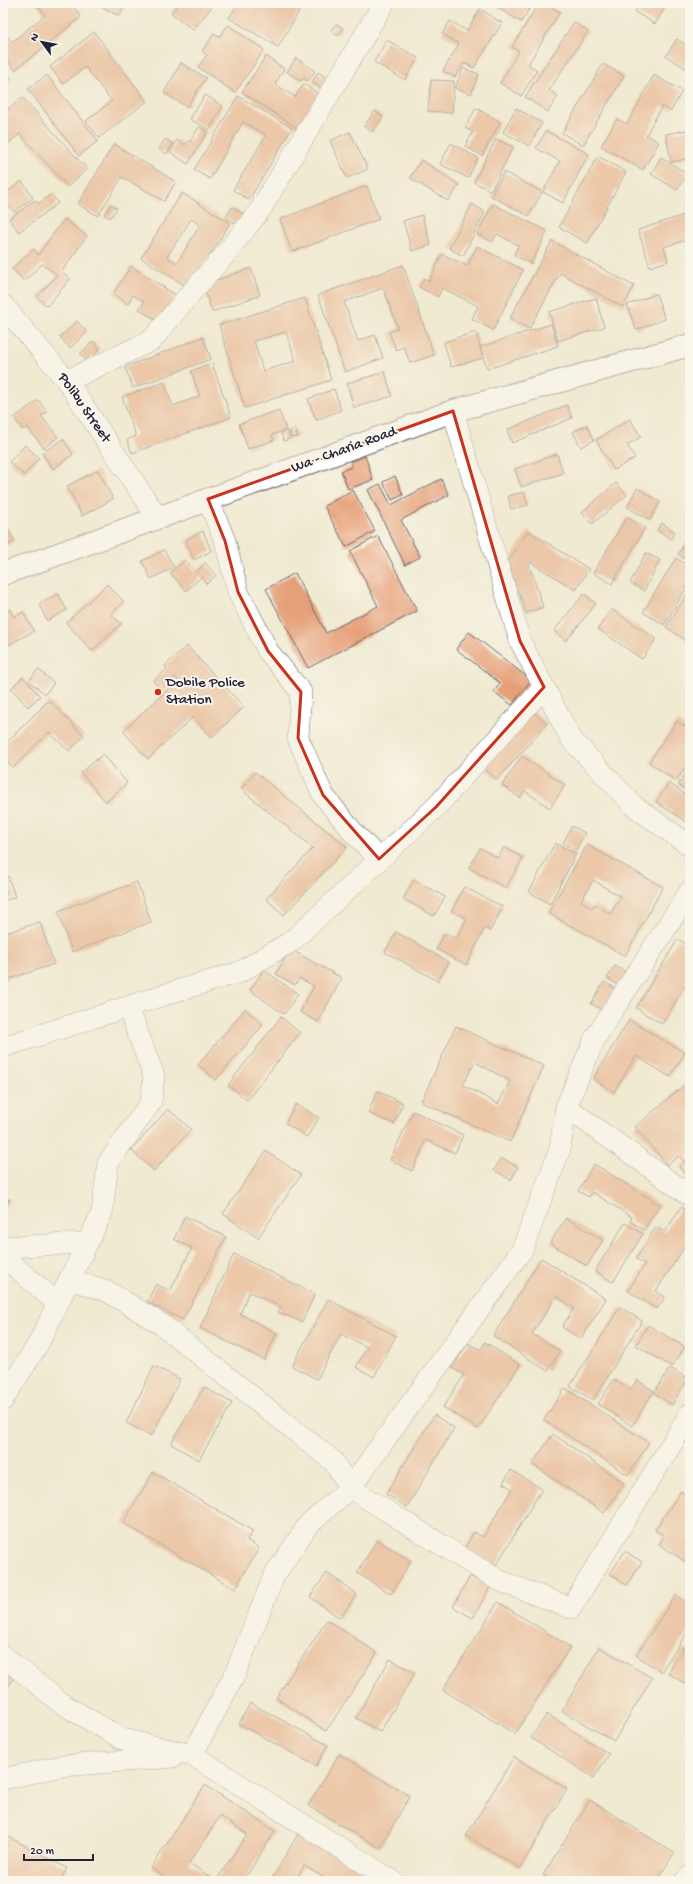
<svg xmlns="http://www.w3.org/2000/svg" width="693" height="1884" viewBox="0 0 693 1884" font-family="'Gochi Hand',sans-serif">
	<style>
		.building { fill: #e6a079; fill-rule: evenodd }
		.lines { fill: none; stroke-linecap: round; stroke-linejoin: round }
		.street-casing { stroke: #6a6870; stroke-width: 22 }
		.secondary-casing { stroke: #6a6870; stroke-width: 24 }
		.street { stroke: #fff; stroke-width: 21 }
		.secondary { stroke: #fff; stroke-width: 22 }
		.marked { fill: none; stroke: #c8321e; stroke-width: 3; stroke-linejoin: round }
		.poi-dot { fill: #c8321e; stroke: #fbf7ec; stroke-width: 1.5 }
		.labels { text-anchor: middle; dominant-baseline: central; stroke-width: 4; stroke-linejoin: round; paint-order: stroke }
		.street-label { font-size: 15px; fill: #22223b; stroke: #fbf7ec }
		.poi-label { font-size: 15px; fill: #22223b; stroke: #fbf7ec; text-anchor: start }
	</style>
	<rect width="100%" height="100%" fill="#fbf7ec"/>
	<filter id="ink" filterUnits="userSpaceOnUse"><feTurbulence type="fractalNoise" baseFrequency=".025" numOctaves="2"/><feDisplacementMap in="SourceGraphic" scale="8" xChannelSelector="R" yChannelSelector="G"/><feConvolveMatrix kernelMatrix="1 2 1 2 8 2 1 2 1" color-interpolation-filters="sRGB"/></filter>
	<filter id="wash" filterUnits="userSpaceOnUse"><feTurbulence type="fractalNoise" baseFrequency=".012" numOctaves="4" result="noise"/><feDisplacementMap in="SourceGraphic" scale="16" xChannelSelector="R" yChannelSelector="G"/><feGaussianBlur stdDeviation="0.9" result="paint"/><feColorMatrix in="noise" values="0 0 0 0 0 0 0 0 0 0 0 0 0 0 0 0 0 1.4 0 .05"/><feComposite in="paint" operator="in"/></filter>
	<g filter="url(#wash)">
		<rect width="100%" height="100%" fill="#f0ead1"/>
		<g id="blocks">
			<path class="building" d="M35 3H71L81 17 15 70 3 55V30L12 42 45 15Z
				M95 3H122L125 5 119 16Z
				M179 3H215L193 30 171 13Z
				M238 3H304L278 47 229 18Z
				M491 3H533L521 22Z
				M539 3H544L560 12 528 64 537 70 521 96 500 83 519 51 512 47Z
				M640 3H668L655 24 635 12Z
				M480 9 502 23 474 68 464 63 455 77 443 71 459 44 442 34 450 21 467 31Z
				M574 22 588 31 549 90 558 96 548 112 525 97Z
				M336 24 343 28 338 36 331 31Z
				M228 25 264 50 235 93 198 67 207 55 202 51 214 34 219 37Z
				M94 32 147 101 99 138 86 121 112 101 85 67 63 84 50 67Z
				M677 39 690 48V71L666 56Z
				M387 40 418 58 405 80 374 62Z
				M266 56 284 69 275 84 295 97 304 84 322 96 300 130 242 92Z
				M296 58 315 71 308 81 304 78 301 81 287 72Z
				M181 63 206 78 187 107 164 93Z
				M603 64 624 76 583 145 562 133Z
				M463 68 479 74 471 94 455 88Z
				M3 69 11 79 3 86Z
				M318 72 330 80 323 90 312 82Z
				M47 75 98 141 79 156 28 89Z
				M654 75 682 91 671 111 662 106 646 135 659 142 643 170 601 146 617 119 627 124Z
				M431 80 454 81 452 113 428 111Z
				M205 95 223 106 209 130 190 119Z
				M238 96 292 128 249 200 233 190 266 135 243 122 210 179 194 170Z
				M22 97 87 169 68 187 20 134 3 148V114Z
				M476 108 500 122 482 156 465 146 473 132 465 128Z
				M516 108 542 123 529 146 503 132Z
				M375 111 383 117 372 132 364 126Z
				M199 127 207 132 188 164 170 152 177 140 185 145 188 141 190 142Z
				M687 130 690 158 671 162 666 134Z
				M546 131 589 154 563 203 543 192 560 161 536 148Z
				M350 132 368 169 347 178 330 141Z
				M165 139 173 144 167 154 159 149Z
				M496 139 513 147 491 191 474 182Z
				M451 143 478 158 468 178 440 164Z
				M114 144 176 182 164 201 122 177 98 216 78 204Z
				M598 156 626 172 587 243 559 227Z
				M661 157 687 174 677 190 651 174Z
				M421 160 459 185 448 201 410 178Z
				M504 172 542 192 529 216 491 196Z
				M22 181 33 198 14 212 3 198V195Z
				M367 186 379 219 292 252 280 219Z
				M182 193 230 223 189 288 141 258ZM191 219 200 225 177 263 167 257Z
				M51 194 58 203 19 232 9 219 35 200 38 204Z
				M111 204 117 208 110 218 104 215Z
				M472 204 485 212 463 256 449 248Z
				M493 204 547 231 531 264 514 255 518 245 497 234 492 242 477 234Z
				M3 205 7 210 3 213Z
				M232 207 248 217 241 227 226 217Z
				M690 213V239L664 247 668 261 650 267 638 230Z
				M422 215 431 245 412 251 403 221Z
				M64 219 87 236 62 271 70 279 47 306 37 297 57 275 42 264 24 281 12 269 34 249 38 255Z
				M552 241 634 286 623 307 560 273 529 329 510 318Z
				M477 246 523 270 493 330 472 319 478 306 442 288 438 297 419 287 424 278 429 281 442 254 467 266Z
				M403 265 434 355 410 363 404 347 396 350 389 332 398 328 383 288 344 302 358 341 375 335 383 358 345 372 318 295Z
				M131 266 176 295 159 322 139 309 144 302 133 295 128 304 113 294Z
				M251 268 260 295 212 312 203 285Z
				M656 294 665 319 636 330 627 305Z
				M305 298 331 380 245 408 219 325ZM286 332 296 361 263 371 254 341Z
				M596 298 604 327 558 341 549 312Z
				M77 321 87 332 70 348 60 337Z
				M551 324 558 346 487 369 480 347Z
				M476 332 483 358 451 367 444 342Z
				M203 337 211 359 133 388 125 367Z
				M93 341 100 349 88 361 80 354Z
				M212 363 231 417 132 453 127 440 136 436 122 397 164 382 173 406 200 396 191 371Z
				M385 372 392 396 354 408 347 383Z
				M334 389 341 410 316 420 308 399Z
				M38 400 47 412 41 416 58 437 44 448 27 427 23 430 14 418Z
				M567 405 572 418 512 443 507 430Z
				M279 410 286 430 272 435 274 440 248 449 239 424Z
				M630 419 641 437 627 445 635 458 614 470 596 440Z
				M587 425 594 440 581 447 573 432Z
				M295 429 298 437 292 438 290 431Z
				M288 431 290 439 284 441 281 434Z
				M63 439 73 454 53 469 42 453Z
				M25 445 39 458 24 475 9 462Z
				M557 454 563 473 521 487 515 469Z
				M365 456 373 480 348 489 341 471 352 467 350 462Z
				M98 470 113 499 82 516 67 486Z
				M395 476 403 495 392 500 383 482Z
				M441 479 449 495 401 520 420 557 405 565 368 490 380 484 391 505Z
				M616 483 627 495 592 524 582 512Z
				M637 488 660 502 650 520 627 507Z
				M353 490 375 531 346 547 324 506Z
				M524 492 528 505 511 509 508 496Z
				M627 517 645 528 612 584 593 573Z
				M3 520 15 541 3 548Z
				M662 523 675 532 671 539 657 530Z
				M203 531 211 551 194 560 186 540Z
				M528 531 589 569 576 590 530 562 529 564 543 607 526 613 508 562Z
				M378 536 417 611 308 668 266 589 295 573 326 633 378 606 350 551Z
				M690 537V563L678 554Z
				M164 550 174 567 151 579 142 561Z
				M646 553 660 560 644 591 630 583Z
				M676 558 690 567V582L664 625 643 612Z
				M185 560 196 572 205 563 216 575 207 584 201 577 186 591 170 573Z
				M107 584 124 602 111 614 121 624 92 651 66 623Z
				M690 589V636L687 641 666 627Z
				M58 594 67 610 47 621 39 604Z
				M584 594 596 604 566 641 554 631Z
				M611 609 656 639 642 659 598 629Z
				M10 610 14 617 23 612 34 631 3 648V614Z
				M469 632 531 680 512 705 494 692 500 683 456 649Z
				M187 646 244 707 212 737 193 717 148 759 123 731 178 680 175 677 161 690 153 681 167 669 165 666Z
				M38 669 54 683 45 694 29 681Z
				M23 677 40 696 28 707 11 688Z
				M49 700 84 736 69 751 49 732 13 768 3 757V746Z
				M533 711 547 724 497 780 482 766Z
				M677 721 690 730V761L676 781 649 762Z
				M103 754 127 783 106 802 81 773Z
				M522 756 565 785 550 808 525 791 520 798 502 785Z
				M690 767V793L678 785Z
				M255 772 347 847 284 915 266 899 313 848 241 789Z
				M669 783 690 798V824L656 802Z
				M572 826 585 833 576 850 563 843Z
				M555 843 576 854 550 904 529 892Z
				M587 845 663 887 625 956 548 913ZM593 880 621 897 610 914 595 904 592 908 581 901Z
				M504 847 523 858 506 888 469 868 480 848 498 858Z
				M8 876 15 897 3 901V878Z
				M414 880 445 897 434 916 403 899Z
				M137 882 151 922 72 952 58 911Z
				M464 887 503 907 490 931 485 928 466 965 436 949 445 933 456 939 467 919 452 911Z
				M40 922 54 964 3 981V934Z
				M396 932 449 962 438 981 385 952Z
				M678 939 690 947V978L662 1024 636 1008Z
				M290 949 342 978 318 1022 300 1012 314 986 299 978 295 985 276 974Z
				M615 966 629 974 621 987 607 978Z
				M264 970 298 994 284 1014 250 990Z
				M604 982 617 989 605 1011 591 1004Z
				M245 1009 263 1025 216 1080 198 1065Z
				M281 1017 300 1033 247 1100 228 1085Z
				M629 1020 685 1053 670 1077 636 1056 614 1092 593 1079Z
				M456 1026 544 1066 510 1142 421 1102ZM475 1062 510 1081 498 1104 463 1085Z
				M690 1080V1180L679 1167 685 1162 679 1156 667 1165 635 1127Z
				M377 1091 403 1103 394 1124 368 1113Z
				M296 1104 319 1118 307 1137 285 1123Z
				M168 1109 191 1129 154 1171 131 1150Z
				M413 1111 463 1135 455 1153 426 1140 412 1171 390 1160Z
				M266 1151 301 1175 258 1238 223 1214Z
				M501 1158 518 1167 511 1180 494 1170Z
				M594 1164 660 1205 644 1230 630 1221 632 1217 592 1192 589 1197 578 1191Z
				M3 1196 10 1200 3 1211Z
				M681 1207 690 1213V1241L689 1240 656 1291 665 1297 657 1309 628 1291 645 1264 636 1259 656 1227 665 1232Z
				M185 1216 226 1237 183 1320 147 1302 156 1284 170 1291 192 1248 174 1239Z
				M566 1218 603 1240 587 1266 550 1243Z
				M625 1223 643 1234 613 1282 595 1271Z
				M234 1254 315 1294 302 1322 278 1312 281 1307 249 1292 240 1314 277 1333 264 1360 200 1328Z
				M541 1258 606 1299 581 1339 562 1327 574 1308 556 1296 532 1334 560 1351 548 1371 493 1336Z
				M328 1299 396 1336 374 1377 356 1367 367 1347 341 1334 317 1379 292 1366Z
				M620 1307 642 1321 593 1400 570 1386Z
				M648 1325 685 1347 672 1367 636 1345Z
				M485 1342 520 1365 478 1429 443 1407 464 1375 452 1368 468 1343 480 1350Z
				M154 1366 180 1379 152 1436 126 1423Z
				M670 1368 688 1379 672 1405 654 1393Z
				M614 1379 631 1389 637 1380 654 1391 632 1426 598 1404Z
				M204 1387 232 1403 199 1460 171 1444Z
				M565 1388 649 1443 628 1475 544 1420Z
				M434 1415 454 1428 407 1507 386 1494Z
				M553 1434 624 1483 604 1513 532 1464Z
				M511 1470 542 1489 495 1567 464 1549 474 1532 483 1537 512 1489 503 1483Z
				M153 1472 253 1531 247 1540 259 1548 235 1589 123 1523Z
				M681 1491 690 1497V1565L659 1544 664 1536 655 1530Z
				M377 1540 411 1561 391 1594 357 1573Z
				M625 1551 642 1562 627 1585 610 1574Z
				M327 1573 357 1594 340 1618 310 1597Z
				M470 1576 490 1587 473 1618 453 1607Z
				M676 1595 690 1605V1628L661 1672 636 1655Z
				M498 1602 570 1647 515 1734 443 1690Z
				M327 1620 377 1653 326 1731 276 1698Z
				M599 1647 652 1678 614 1741 562 1711Z
				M684 1647 690 1651V1687L668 1673Z
				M390 1659 415 1673 380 1732 356 1718Z
				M3 1668 15 1675 3 1696Z
				M250 1703 328 1745 316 1766 239 1724Z
				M547 1714 609 1754 594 1778 531 1738Z
				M339 1754 410 1796 380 1848 308 1806Z
				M514 1757 567 1789 520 1868 466 1836Z
				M205 1785 275 1831 243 1881H171L151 1868ZM220 1816 247 1834 216 1881 189 1863Z
				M590 1800 674 1853 657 1881H552L543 1875Z
				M3 1834 67 1868 60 1881H3Z
				M298 1834 372 1876 369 1881H330L304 1866 295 1881H271Z"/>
		</g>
	</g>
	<g filter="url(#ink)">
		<use href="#blocks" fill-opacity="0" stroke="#6a6870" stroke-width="1"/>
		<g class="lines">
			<g class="street-casing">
				<path id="street" d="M3 305 67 381 157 517
					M67 381 152 340 189 295 224 256 260 210 384 3
					M453 411 520 641 571 739 634 806 690 846
					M208 499 225 541 238 592 268 651 301 692 298 738 323 795 353 832 379 859
					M3 1047 170 993 240 972 292 941 436 807 544 687
					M566 1107 690 1196
					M3 1247 86 1243
					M3 1256 57 1303
					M69 1279 107 1291 161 1324 333 1461 350 1488 498 1580 571 1608 690 1414
					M3 1400 38 1344 102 1213 108 1163 151 1102 154 1076 128 1007
					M3 1656 61 1703 122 1739 192 1755 393 1881
					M192 1755 235 1674 274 1576 308 1525 350 1488 522 1250 560 1149 566 1107 595 1038 690 891
					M3 1779 62 1766 173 1757
					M685 1881 690 1876"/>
			</g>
			<g class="secondary-casing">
				<path id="secondary" d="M3 574 453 411 690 345"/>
			</g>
			<use href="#street" class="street"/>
			<use href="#secondary" class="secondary"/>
		</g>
	</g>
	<path d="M0 0H693V1884H0ZM453 411 520 641 544 687 436 807 379 859 323 795 298 738 301 692 268 651 238 592 225 541 208 499Z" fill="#f0ead1" fill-opacity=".55" fill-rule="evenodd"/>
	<path class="marked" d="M453 411 520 641 544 687 436 807 379 859 323 795 298 738 301 692 268 651 238 592 225 541 208 499Z"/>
	<circle class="poi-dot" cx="158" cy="692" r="4"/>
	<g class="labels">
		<g class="street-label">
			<text transform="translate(84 408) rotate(55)">Polibu Street</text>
			<text transform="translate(344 450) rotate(-20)">Wa - Charia Road</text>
		</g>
		<g class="poi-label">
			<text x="166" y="683">Dobile Police<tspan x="166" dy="17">Station</tspan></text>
		</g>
	</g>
	<rect width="693" height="1884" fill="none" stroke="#fbf7ec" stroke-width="16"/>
	<g transform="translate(42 42) rotate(302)" stroke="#fbf7ec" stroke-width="3" paint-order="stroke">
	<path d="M0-3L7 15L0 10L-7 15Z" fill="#22223b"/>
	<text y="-6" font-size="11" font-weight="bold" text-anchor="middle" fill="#22223b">N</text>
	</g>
	<path d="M24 1854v6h69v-6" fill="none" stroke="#22223b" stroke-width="2"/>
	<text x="30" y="1854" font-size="12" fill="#22223b" stroke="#fbf7ec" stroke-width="3" paint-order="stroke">20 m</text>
</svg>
